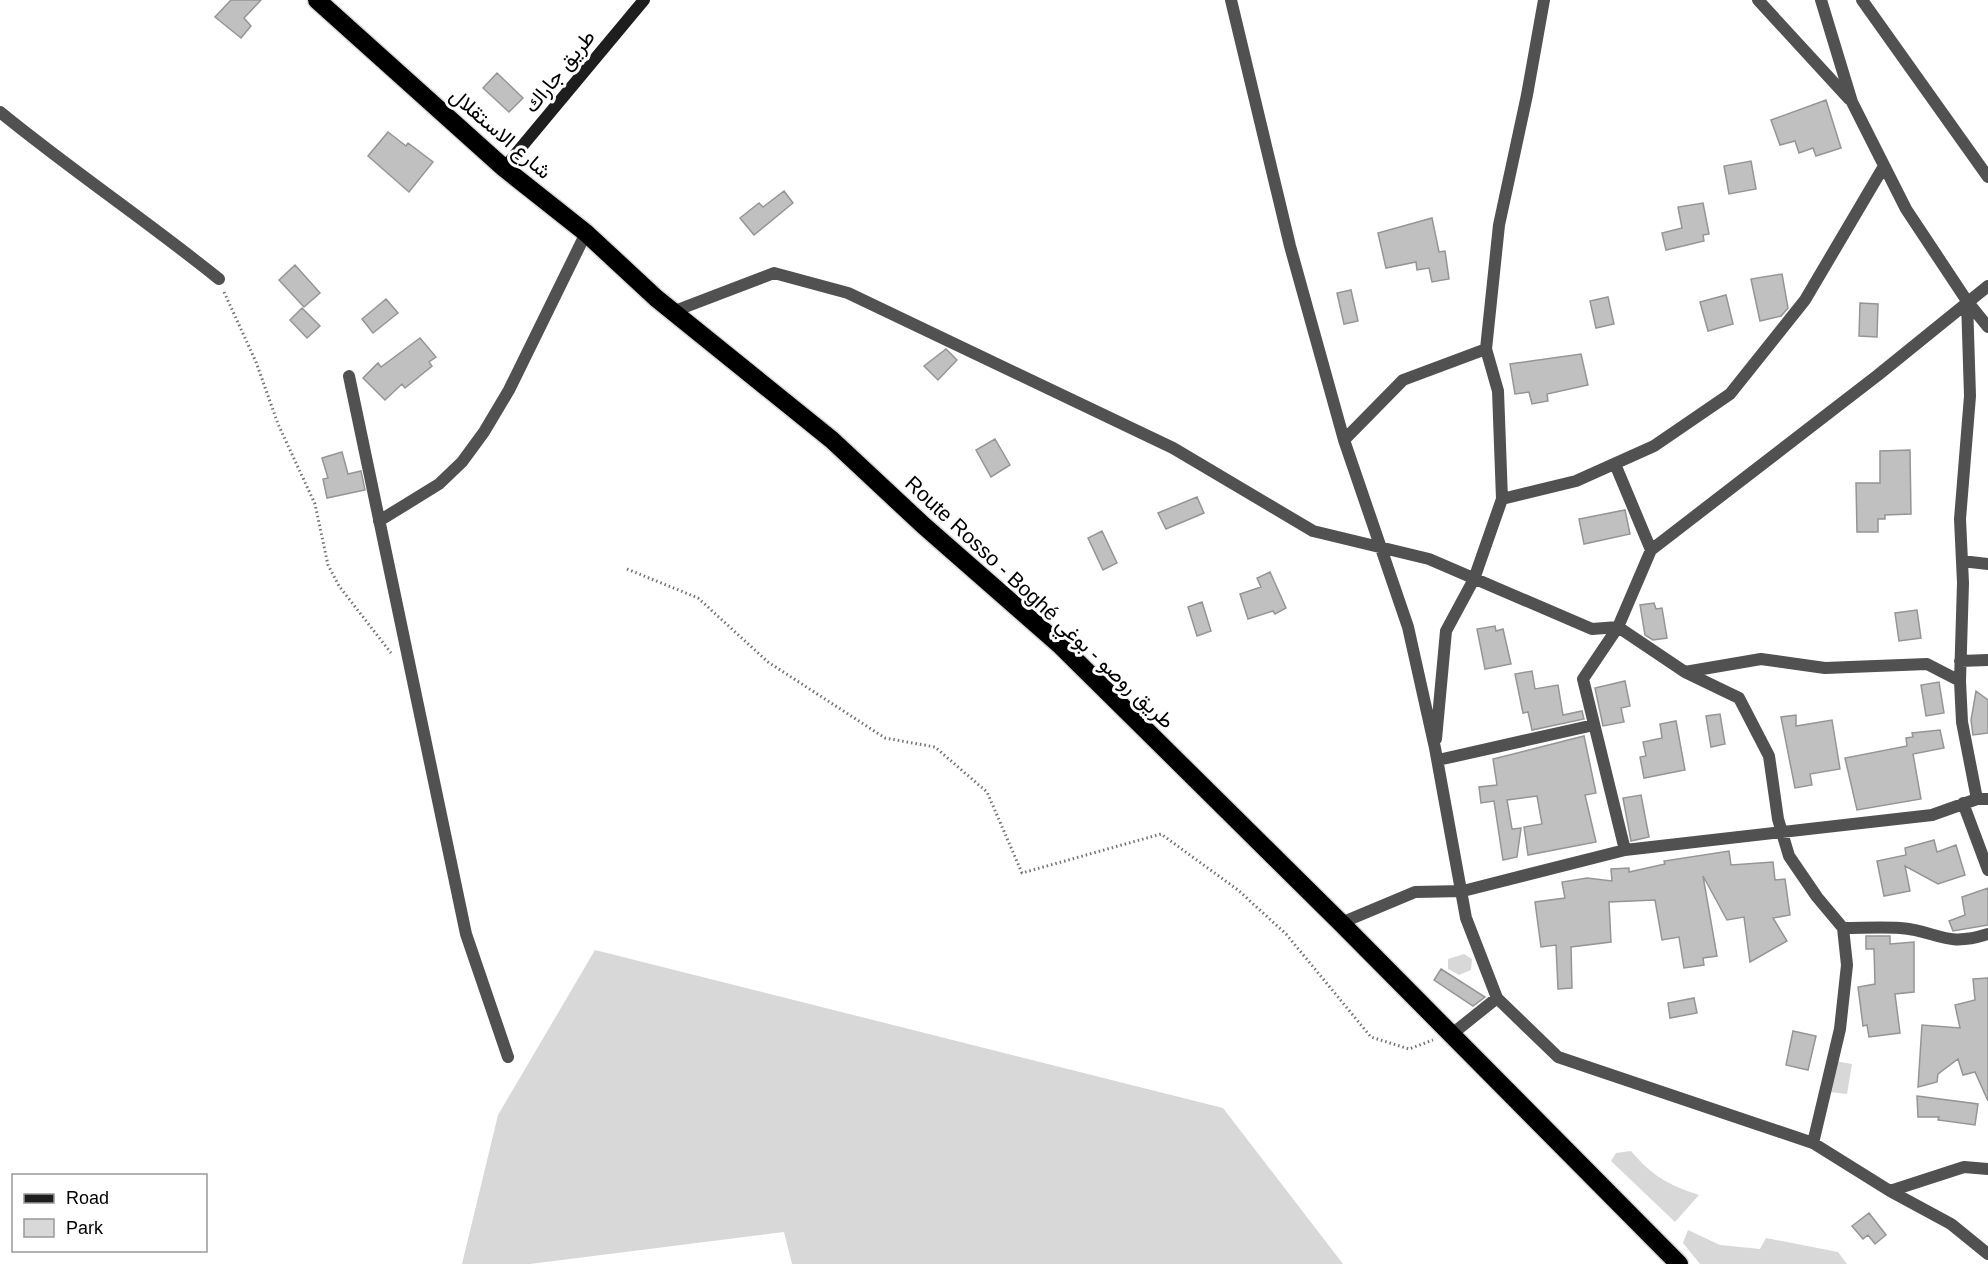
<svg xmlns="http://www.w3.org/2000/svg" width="1988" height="1264" viewBox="0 0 1988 1264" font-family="Helvetica,Vazirmatn,sans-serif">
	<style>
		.green { fill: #d8d8d8 }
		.building { fill: #c0c0c0; stroke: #959595; stroke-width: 1.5 }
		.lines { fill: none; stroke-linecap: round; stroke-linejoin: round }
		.highway-casing { stroke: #dbdbdb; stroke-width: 21 }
		.path { stroke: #737373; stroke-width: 3; stroke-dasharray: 1.5 3; stroke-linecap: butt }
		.street { stroke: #515151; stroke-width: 12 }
		.secondary { stroke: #1e1e1e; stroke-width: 12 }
		.highway { stroke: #000; stroke-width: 18 }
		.labels { text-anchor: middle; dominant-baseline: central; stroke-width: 6; stroke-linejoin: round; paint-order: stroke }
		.street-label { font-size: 21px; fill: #000; stroke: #fff }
	</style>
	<rect width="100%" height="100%" fill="#fff"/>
	<path class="green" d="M595 950 1223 1108 1343 1264H792L784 1232 530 1264H462L498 1115Z
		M1464 954 1472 959 1471 970 1459 975 1448 969V959Z
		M1835 1061 1852 1064 1847 1094 1830 1092Z
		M1631 1151C1651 1175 1668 1185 1699 1195L1675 1222 1611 1161 1616 1153Z
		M1688 1230 1720 1245 1760 1249 1766 1238 1838 1252 1847 1264H1700L1683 1243Z"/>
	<path class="building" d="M231 0H261L244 18 251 26 241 38 215 17Z
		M497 73 523 98 509 112 483 88Z
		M1826 100 1841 148 1816 156 1813 148 1799 153 1795 141 1780 145 1771 120Z
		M388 132 406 146 408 143 433 162 409 192 368 156Z
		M1751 161 1756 189 1729 194 1724 166Z
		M784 191 793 203 754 235 740 218 759 203 763 207Z
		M1703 203 1709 234 1703 235 1704 241 1666 250 1662 233 1682 228 1678 207Z
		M1432 218 1439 252 1445 251 1449 279 1432 282 1429 268 1417 270 1416 262 1386 268 1378 233Z
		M295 265 320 293 304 307 279 280Z
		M1782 274 1788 308 1781 316 1760 321 1751 279Z
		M1351 290 1358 321 1344 324 1337 293Z
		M1726 295 1733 324 1708 331 1700 302Z
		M1608 297 1614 324 1596 328 1590 301Z
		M386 299 398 313 373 333 362 319Z
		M1860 303 1878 304 1877 337 1859 336Z
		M302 308 320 326 307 338 290 320Z
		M420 338 436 357 429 362 432 366 405 388 402 384 385 400 363 378 378 363 381 367Z
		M946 349 957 360 938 380 924 366Z
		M1581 354 1588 385 1547 394 1548 401 1532 404 1529 392 1515 394 1510 364Z
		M995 439 1010 465 991 477 976 450Z
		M1910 450 1911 514 1885 515V519H1878V532H1857L1856 483H1880V451Z
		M342 452 348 474 361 471 365 490 327 498 323 479 328 478 322 458Z
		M1197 497 1204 513 1166 529 1158 513Z
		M1625 510 1630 534 1584 544 1579 519Z
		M1102 531 1117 563 1103 570 1088 538Z
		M1270 572 1286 608 1275 614 1273 611 1248 619 1240 594 1261 587 1257 578Z
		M1202 602 1211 631 1197 636 1188 607Z
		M1654 603 1656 609 1662 608 1667 638 1653 640 1645 635 1640 605Z
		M1917 610 1921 638 1899 641 1895 613Z
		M1495 626 1496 631 1503 629 1511 664 1485 669 1477 629Z
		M1532 671 1535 689 1558 685 1563 715 1582 711 1584 719 1532 730 1528 712 1523 713 1515 674Z
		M1625 681 1630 706 1621 708 1624 722 1603 726 1595 688Z
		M1939 682 1944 713 1926 716 1921 685Z
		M1976 691 1988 700V733L1973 735 1971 720Z
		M1720 714 1725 744 1711 747 1706 716Z
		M1796 715V726L1832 720 1840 769 1810 774 1812 785 1795 788 1781 717Z
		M1676 721 1685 770 1644 778 1640 757 1646 756 1643 742 1662 738 1660 724Z
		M1940 730 1944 748 1913 754 1921 799 1857 810 1845 758 1907 746 1906 738 1913 737 1912 733Z
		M1584 736 1596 793 1585 795 1596 842 1528 855 1524 827 1542 824 1537 796 1507 800 1512 829 1521 828 1517 857 1503 860 1494 801 1481 803 1479 787 1497 785 1493 759Z
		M1641 795 1649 837 1631 841 1623 798Z
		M1934 840 1937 852 1956 845 1965 875 1938 884 1905 866 1910 891 1884 896 1877 861 1906 855 1905 848Z
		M1729 851 1731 865 1773 862 1775 880 1785 879 1790 915 1773 918 1787 941 1750 962 1744 917 1727 920 1703 876 1717 956 1703 958 1704 965 1684 968 1679 937 1662 940 1655 900 1609 902 1611 942 1571 947 1572 988 1558 989 1556 945 1541 947 1535 902 1565 898 1562 882 1587 878 1612 881 1611 869 1629 868V872L1665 864 1664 861Z
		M1988 888V925L1953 931 1949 921 1965 915 1962 897Z
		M1866 936H1890V944L1914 942V992L1895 994 1900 1033 1869 1037 1867 1025 1863 1026 1858 987 1875 984 1874 949H1866Z
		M1441 969 1485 997 1473 1006 1434 980Z
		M1988 978V1101L1975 1072 1963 1075 1958 1059 1938 1074 1937 1082 1918 1087 1922 1025 1960 1028 1955 1005 1975 1000 1973 979Z
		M1694 998 1697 1013 1670 1018 1668 1003Z
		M1793 1031 1816 1036 1808 1070 1786 1065Z
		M1917 1096 1978 1104 1975 1125 1938 1120 1939 1117H1918Z
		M1869 1213 1886 1235 1875 1244 1868 1235 1863 1239 1852 1226Z"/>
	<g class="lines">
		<g class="highway-casing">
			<path id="highway" d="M317 0 504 168 586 233 656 298 832 440 923 525 1061 646 1341 923 1679 1264"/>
		</g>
		<path class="path" d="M224 292 256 362 278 424 315 504 328 565 339 586 391 653
			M627 569 698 598 768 662 885 738 935 747 987 792 1022 873 1161 834 1238 890 1286 934 1371 1037 1409 1049 1433 1040"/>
		<path class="street" d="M1231 0 1290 246 1344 440 1408 627 1435 748 1466 918 1497 998 1558 1057 1813 1143 1890 1191 1951 1224 1988 1254
			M1758 0 1849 99
			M1821 0 1852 102 1906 209 1967 301 1988 327
			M1862 0 1988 177
			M0 112C71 170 147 221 219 279
			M672 312 774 273 848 293 1173 448 1313 531 1429 559 1592 629 1618 627 1685 672 1761 659 1825 668 1927 664 1960 681 1962 722 1977 799H1988
			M349 376 466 934 508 1057
			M1344 440 1403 380 1486 349
			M1615 464 1651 550
			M1502 499 1576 481 1654 446 1730 394 1805 300 1884 166
			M379 521 439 484 462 462 484 432 509 390 586 233
			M1962 561 1988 564
			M1960 661 1988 660
			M1685 672 1739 698 1769 756 1778 819 1789 856 1817 897 1843 928 1847 965 1840 1029 1813 1143
			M1960 681 1963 583 1960 519 1970 396 1967 301
			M1436 739 1446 631 1474 579 1502 499 1498 391 1486 349 1499 225 1527 95 1544 0
			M1438 760 1594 725
			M1963 803 1988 870
			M1625 850 1583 679 1618 627 1651 550 1878 375 1988 286
			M1341 923 1415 892 1463 891 1625 850 1932 815 1977 799
			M1843 928C1862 928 1881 927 1900 928 1939 931 1944 948 1988 934
			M1452 1034 1497 998
			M1890 1191 1964 1167 1988 1169"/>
		<path class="secondary" d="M504 168 644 0"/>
		<use href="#highway" class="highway"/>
	</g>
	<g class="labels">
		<g class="street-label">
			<text transform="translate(559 71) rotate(-51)">طريق جاراك</text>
			<text transform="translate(501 133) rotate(41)">شارع الاستقلال</text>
			<text transform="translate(1040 602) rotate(43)">Route Rosso - Boghé طريق روصو - بوغي</text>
		</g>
	</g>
	<rect x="12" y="1174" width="195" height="78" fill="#ffffff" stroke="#999999" stroke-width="1.5"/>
	<rect x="24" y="1194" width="30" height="9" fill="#1e1e1e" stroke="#999999" stroke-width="1.5"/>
	<text x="66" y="1204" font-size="18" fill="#000000">Road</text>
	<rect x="24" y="1219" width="30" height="18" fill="#d8d8d8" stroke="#999999" stroke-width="1.5"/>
	<text x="66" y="1234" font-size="18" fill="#000000">Park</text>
</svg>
